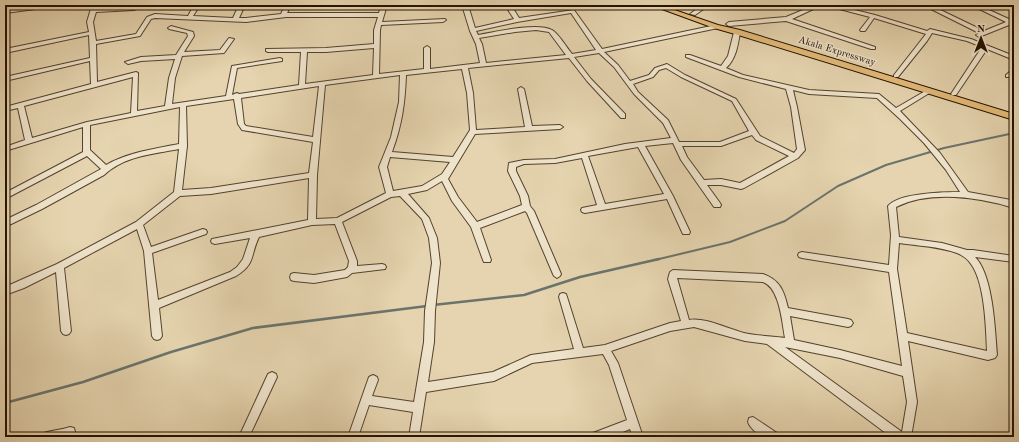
<svg xmlns="http://www.w3.org/2000/svg" width="1019" height="442" viewBox="0 0 1019 442" font-family="'Old Standard TT',serif">
	<style>
		.lines { fill: none; stroke-linecap: round; stroke-linejoin: round }
		.stream-far1 { stroke: #6a746c; stroke-width: 2 }
		.stream { stroke: #6a746c; stroke-width: 2.5 }
		.minor-casing { stroke: #54422c; stroke-width: 2 }
		.major-casing { stroke: #241200; stroke-width: 2 }
		.minor { fill: #eee3cb; fill-rule: evenodd }
		.major { fill: #e2ba78; fill-rule: evenodd }
		.labels { text-anchor: middle; dominant-baseline: central; stroke-width: 3; stroke-linejoin: round; paint-order: stroke }
		.far-street-label { font-size: 10px; fill: #241200; stroke: #eee3cb }
	</style>
	<rect width="100%" height="100%" fill="#e5d4af"/>
	<filter id="stains"><feTurbulence type="fractalNoise" baseFrequency=".005" numOctaves="4"/><feColorMatrix values="0 0 0 0 .2 0 0 0 0 .09 0 0 0 0 .02 0 0 0 .5 -.17"/></filter>
	<radialGradient id="worn" r=".72"><stop offset=".6" stop-color="#630" stop-opacity="0"/><stop offset="1" stop-color="#630" stop-opacity=".3"/></radialGradient>
	<g class="lines">
		<path class="stream-far1" d="M655 260 730 242 785 221 838 186 886 165 944 148 1014 133"/>
		<path class="stream" d="M433 305 524 295 580 277 659 259
			M5 403 83 382 171 352 253 328 427 306"/>
		<g class="minor-casing">
			<path id="minor" d="M39 5H54L51 7 5 13V9Z
				M92 5H98L96 9 145 5 134 10 96 12 93 22 96 41 136 34 147 17 155 14 188 16 194 5H200L193 16 233 18 239 5H245L239 18H246L281 14 285 5H291L287 13H379L381 5H387L382 22 445 19 446 20 443 22 381 25 380 30 379 74 424 69V48L427 46 430 48V69L480 63 476 44 470 31 462 5H468L475 28 514 19 505 5H511L519 18 574 10 602 49 716 25 718 26V28L604 52 618 65 630 81 649 75 655 68 667 64 685 75 736 99 760 136 794 153 797 149 791 107 786 89 739 77 686 57V55H690L721 66 728 56 734 32 737 30 740 32C738 45 736 59 726 68L743 75 809 90 879 94 896 108 927 90H931V92L900 111 940 153 968 192 1011 200 1014 202V208C979 197 930 190 896 207L899 237 942 243 967 250H973L1014 256V262L975 257C993 275 995 329 997 355L995 358 988 360 908 341 917 402 911 437H891L767 344 745 341 694 327 670 331 611 351 618 363 643 437H633L630 429 611 437H592L593 433 627 420 609 365 603 354 532 363 494 381 426 392 419 437H409L413 412 369 405 358 437H348L369 377 373 375 377 377 378 380 372 396 414 402 424 342 425 311 432 263 429 238 422 219 400 196 391 197 342 222 357 261V266L382 264 385 265 386 267 385 269 352 273 347 277 314 283 294 281 291 280 290 277 291 274 294 273 314 275 345 270 348 267 349 261 335 224 312 225 259 237C250 255 256 264 236 276L159 308 162 336 160 339 157 340 154 339 152 336 144 251 137 229 64 268 71 331 69 334 66 335 63 334 61 331 56 272 24 288 5 295V287L57 264 136 222 174 192 179 149C153 154 124 156 104 175L42 209 5 227V220L36 205 101 169 87 156 5 199V193L83 152V127L5 151V147L25 140 18 108 5 111V107L91 84 90 61 5 81V77L90 58 89 35 5 53V49L89 32 87 22ZM571 13 596 50 572 54C567 48 558 33 552 30 538 22 494 32 478 35L476 31 517 22ZM286 17H378L374 30V44L326 48 266 49V51L268 52H301L299 85 239 94 237 93 232 95 237 68 282 61V59L280 58 232 66 226 96 172 104 175 78 182 56 224 53 234 39 229 38 220 50 184 52 194 36 193 32 171 26 168 28 169 29 187 33 188 36 176 55 141 57 125 62 128 64 141 61 175 59 169 78 165 106 137 111 138 73 136 72 97 82 96 44 140 36 151 19 155 18 246 22ZM536 30 549 32 566 55 486 63 482 44 479 38 515 32ZM374 48 373 75 305 84 307 52H326ZM599 53 614 67 634 94 663 123 671 138 625 144 555 159 524 160 509 163 508 171 520 196 522 205 477 222 458 197 448 179 475 134 560 129 563 127 560 125 532 126 524 89 521 87 518 89 525 127 476 130 473 93 468 68 569 58 587 81 621 118H625V114L591 79 574 57ZM666 68 681 77 732 101 749 131 720 142H679L668 120 638 92 633 84 653 77 659 70ZM462 69 467 93 470 130 453 157 392 152C402 125 405 103 406 75ZM400 75 399 102 391 137 379 167 386 193 337 218 316 219 317 175 325 85ZM133 77 131 113 87 122 32 138 24 106ZM319 86 313 137 246 126 244 124 241 98ZM793 90 809 94 877 98 900 119 924 143 946 170 960 192C944 192 898 193 888 206L891 235 889 265 802 252 799 253 798 255 799 257 802 258 889 272 902 366 840 350 794 340 790 316 848 327 851 326 853 323 851 320 848 319 788 308C784 291 780 280 763 274L673 270 670 272 668 279 681 321 670 323 605 345 583 348 567 297 566 294 563 293 560 294 559 297 574 349 531 355 493 372 428 382 434 342 435 311 440 263 437 238 429 218 408 194 427 190 442 181 452 201 471 227 483 260 484 262H490L491 260 480 228 525 211 527 213 553 274 554 276 557 278 560 276 561 274 534 211 530 206 528 196 516 171V167L524 164 555 163 582 158 597 205 582 208 581 210 582 212 585 213 667 199 682 232 683 234H689L690 232 673 196 645 146 673 143 681 160 714 207H720L721 205 720 203 707 185H721L741 189 744 188 798 158 805 150 797 107ZM234 99 238 124 242 130 313 142 309 173 211 188 182 190 187 146 186 106ZM180 107 179 144C154 149 129 152 106 165L90 150V125ZM752 135 756 140 789 156 740 183 721 179 704 180 687 157 682 146H721ZM638 147 664 194 605 204 588 156ZM390 157 450 162 442 174 422 186 393 191 387 167ZM309 178 308 220 212 239 211 241 212 243 215 244 250 238 243 259 237 267 230 272 158 300 152 253 206 234 207 232 206 230 203 229 151 247 143 225 180 196 211 194ZM899 243C918 246 938 246 957 253 962 255 968 259 971 264 985 283 986 328 987 351L907 333 897 269ZM677 278 763 282C780 288 782 323 785 338 771 336 757 336 744 333 728 329 705 317 689 320ZM785 347 840 358 903 376 907 402 902 432Z
				M705 5H716L705 8 695 15 690 14 701 6Z
				M815 5H822L792 19 875 47V49H871L786 21 729 26 726 24 729 22 786 17Z
				M824 5H834L875 15 927 31 930 29 971 39 1014 56V60L987 49 956 95H952L951 94 982 47 967 41 932 33 927 41 898 77H894V75L926 34 874 18 865 31H861L860 30 870 17Z
				M923 5H930L984 31 1006 22 971 5H978L1011 20 1014 19V23L979 37 976 35 979 33Z
				M1014 68V73L1010 77H1006V75Z
				M272 372 276 374 277 377 249 437H239L268 374Z
				M753 417 777 433 778 437C774 437 769 438 765 437 759 436 750 428 748 422L749 418Z
				M70 427 74 428 75 432 74 436 71 437H43L44 433C53 430 62 430 70 427Z"/>
		</g>
		<g class="major-casing">
			<path id="major" d="M651 5H660L718 25 740 30 1014 114V120L735 34 714 28Z"/>
		</g>
		<use href="#minor" class="minor"/>
		<use href="#major" class="major"/>
	</g>
	<g class="labels">
		<g class="far-street-label">
			<text transform="translate(837 51) rotate(17)">Akala Expressway</text>
		</g>
	</g>
	<rect width="1019" height="442" fill="none" stroke="#e5d4af" stroke-width="20"/>
	<rect x="6" y="6" width="1007" height="430" fill="none" stroke="#241200" stroke-width="2"/>
	<rect x="10" y="10" width="999" height="422" fill="none" stroke="#241200"/>
	<g transform="translate(981 38)" stroke="#eee3cb" stroke-width="3" paint-order="stroke">
	<path d="M0-3L7 15L0 10L-7 15Z" fill="#241200"/>
	<text y="-6" font-size="11" font-weight="bold" text-anchor="middle" fill="#241200">N</text>
	</g>
	<rect width="100%" height="100%" filter="url(#stains)"/>
	<rect width="100%" height="100%" fill="url(#worn)"/>
</svg>
